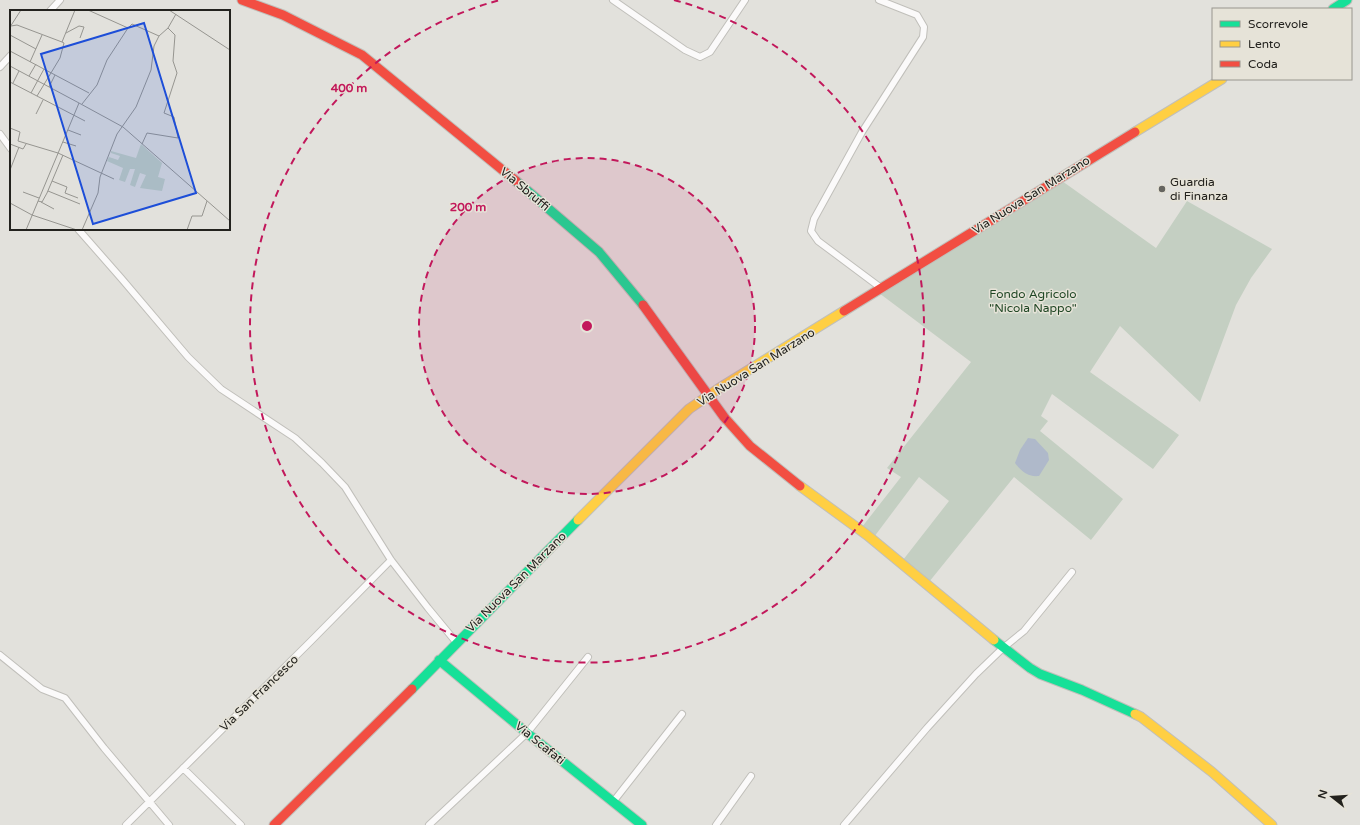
<svg xmlns="http://www.w3.org/2000/svg" width="1360" height="825" viewBox="0 0 1360 825" font-family="'Varela Round',sans-serif">
	<style>
		.green { fill: #c4cfc2 }
		.water { fill: #afb9ca }
		.lines { fill: none; stroke-linecap: round; stroke-linejoin: round }
		.street-casing { stroke: #c0bfba; stroke-width: 8 }
		.fast-casing { stroke: #c0bfba; stroke-width: 11 }
		.slow-casing { stroke: #c0bfba; stroke-width: 11 }
		.jam-casing { stroke: #c0bfba; stroke-width: 11 }
		.street { stroke: #fbfafa; stroke-width: 6 }
		.fast { stroke: #16e098; stroke-width: 9 }
		.slow { stroke: #ffcf43; stroke-width: 9 }
		.jam { stroke: #f24e42; stroke-width: 9 }
		.ring { fill: none; stroke: #c2185b; stroke-width: 2; stroke-dasharray: 7 5 }
		.poi-dot { fill: #666560; stroke: #e6e3d8; stroke-width: 1.5 }
		.labels { text-anchor: middle; dominant-baseline: central; stroke-width: 3; stroke-linejoin: round; paint-order: stroke }
		.poi-label { font-size: 12px; fill: #23221e; stroke: #e6e3d8; text-anchor: start }
		.street-label { font-size: 12px; fill: #23221e; stroke: #e6e3d8 }
		.park-label { font-size: 12px; fill: #204725; stroke: #e6e3d8 }
		.inset-road { fill: none; stroke: #969590; stroke-width: 1 }
		.view { fill: #1d4ed8; fill-opacity: 0.15; stroke: #1d4ed8; stroke-width: 2 }
		.inset-edge { fill: none; stroke: #23221e; stroke-width: 2 }
		.centre { fill: #c2185b; stroke: #e6e3d8; stroke-width: 2 }
		.ring-label { font-size: 12px; text-anchor: middle; font-weight: bold; fill: #c2185b; stroke: #e6e3d8; stroke-width: 3; stroke-linejoin: round; paint-order: stroke }
	</style>
	<rect width="100%" height="100%" fill="#e2e1dc"/>
	<path class="green" d="M1062 181 1156 248 1187 201 1272 249 1251 278 1236 305 1200 402 1120 326 1090 372 1179 435 1153 469 1052 394 1041 416 1048 421 1040 431 1123 499 1091 540 1014 477 929 582 903 560 949 501 919 477 874 537 862 527 901 477 887 468 971 362 879 293Z"/>
	<path class="water" d="M1028 438 1035 439 1048 453 1049 460 1039 476C1028 477 1022 472 1015 463L1020 450Z"/>
	<g class="lines">
		<g class="street-casing">
			<path id="street" d="M613 0 685 50 700 57 710 52 745 0
				M879 0 917 15 924 27 923 37 862 132 814 219 811 231 818 241 881 288
				M50 11 60 0
				M0 67 11 55
				M0 134 11 149
				M78 229 121 278 188 357 221 389 295 438 322 463 345 487 391 560 428 608 456 642
				M0 655 42 689 65 698 104 748 169 825
				M183 768 241 825
				M613 802 682 714
				M126 825 311 641 391 560
				M429 825 527 733 588 657
				M716 825 751 776
				M844 825 927 728 976 674 1003 648 1024 631 1072 572"/>
		</g>
		<g class="fast-casing">
			<path id="fast" d="M1333 9 1347 0
				M516 181 599 252 643 305
				M994 640 1030 668 1040 674 1082 690 1135 714
				M439 660 527 733 642 825
				M412 689 578 520"/>
		</g>
		<g class="slow-casing">
			<path id="slow" d="M1135 132 1222 79
				M800 486 867 535 994 640
				M578 520 689 409 718 389 844 311
				M1135 714 1141 717 1212 772 1272 825"/>
		</g>
		<g class="jam-casing">
			<path id="jam" d="M242 0 283 15 362 55 516 181
				M643 305 724 417 750 446 800 486
				M844 311 1135 132
				M274 825 412 689"/>
		</g>
		<use href="#street" class="street"/>
		<use href="#fast" class="fast"/>
		<use href="#slow" class="slow"/>
		<use href="#jam" class="jam"/>
	</g>
	<circle cx="587" cy="326" r="168" fill="#c2185b" fill-opacity=".12"/>
	<g class="ring">
		<circle cx="587" cy="326" r="168"/>
		<path d="M674 0A337 337 0 1 1 500 0"/>
	</g>
	<circle class="poi-dot" cx="1162" cy="189" r="4"/>
	<g class="labels">
		<g class="poi-label">
			<text x="1170" y="182">Guardia<tspan x="1170" dy="14">di Finanza</tspan></text>
		</g>
		<g class="street-label">
			<text transform="translate(525 189) rotate(40)">Via Sbruffi</text>
			<text transform="translate(1031 195) rotate(-32)">Via Nuova San Marzano</text>
			<text transform="translate(756 367) rotate(-32)">Via Nuova San Marzano</text>
			<text transform="translate(516 582) rotate(-45)">Via Nuova San Marzano</text>
			<text transform="translate(259 693) rotate(-44)">Via San Francesco</text>
			<text transform="translate(540 743) rotate(39)">Via Scafati</text>
		</g>
		<g class="park-label">
			<text x="1033" y="294">Fondo Agricolo<tspan x="1033" dy="14">"Nicola Nappo"</tspan></text>
		</g>
	</g>
	<g transform="translate(10 10)">
		<rect width="220" height="220" fill="#e2e1dc"/>
		<path d="M131 134 152 153 148 167 155 169 152 181 130 178 136 165 130 163 125 177 120 175 125 159H120L115 172 109 170 113 158 97 151 99 147 108 150 110 146 101 143V141L126 148Z" fill="#c4cfc2"/>
		<path class="inset-road" d="M159 0 220 40M1 16 7 15 52 32 65 0M0 17 11 0M118 18 122 14 149 26 158 18M56 23 69 16 74 17 70 28M0 25 26 39M0 41 79 83M20 52 32 25M0 56 69 93 16 220M19 66 26 54M0 72 75 111M3 73 9 61M39 77 45 65M21 83 34 59M27 86 50 48 54 33 52 32M69 93 113 117 220 211M72 94 87 75 97 50 118 18 78 0M26 104 33 90M0 118 10 122 8 131 48 143 104 169M58 120 71 125M53 132 66 136M0 134 13 139 16 134M132 134 137 123 168 128 164 107 154 103 167 63 163 51 165 25 158 18 166 4M0 160 9 137M42 171 57 177 55 183 68 188M38 181 70 194M13 182 29 188M28 191 32 192 37 183 53 145M31 192 44 199M0 193 22 205 67 220M72 220 88 183 90 167 107 124 126 97 141 60 144 36 149 26M177 220 182 206H192L197 191"/>
		<path class="view" d="M134 13 186 183 83 214 31 44Z"/>
		<rect width="220" height="220" class="inset-edge"/>
	</g>
	<circle cx="587" cy="326" r="6" class="centre"/>
	<g class="ring-label">
		<text x="349" y="92">400 m</text>
		<text x="468" y="211">200 m</text>
	</g>
	<rect x="1212" y="8" width="140" height="72" fill="#e6e3d8" stroke="#98968e"/>
	<rect x="1220" y="21" width="20" height="6" fill="#16e098" stroke="#98968e"/>
	<text x="1248" y="28" font-size="12" fill="#23221e">Scorrevole</text>
	<rect x="1220" y="41" width="20" height="6" fill="#ffcf43" stroke="#98968e"/>
	<text x="1248" y="48" font-size="12" fill="#23221e">Lento</text>
	<rect x="1220" y="61" width="20" height="6" fill="#f24e42" stroke="#98968e"/>
	<text x="1248" y="68" font-size="12" fill="#23221e">Coda</text>
	<g transform="translate(1332 797) rotate(287)" stroke="#e6e3d8" stroke-width="3" paint-order="stroke">
	<path d="M0-3L7 15L0 10L-7 15Z" fill="#23221e"/>
	<text y="-6" font-size="11" font-weight="bold" text-anchor="middle" fill="#23221e">N</text>
	</g>
</svg>
